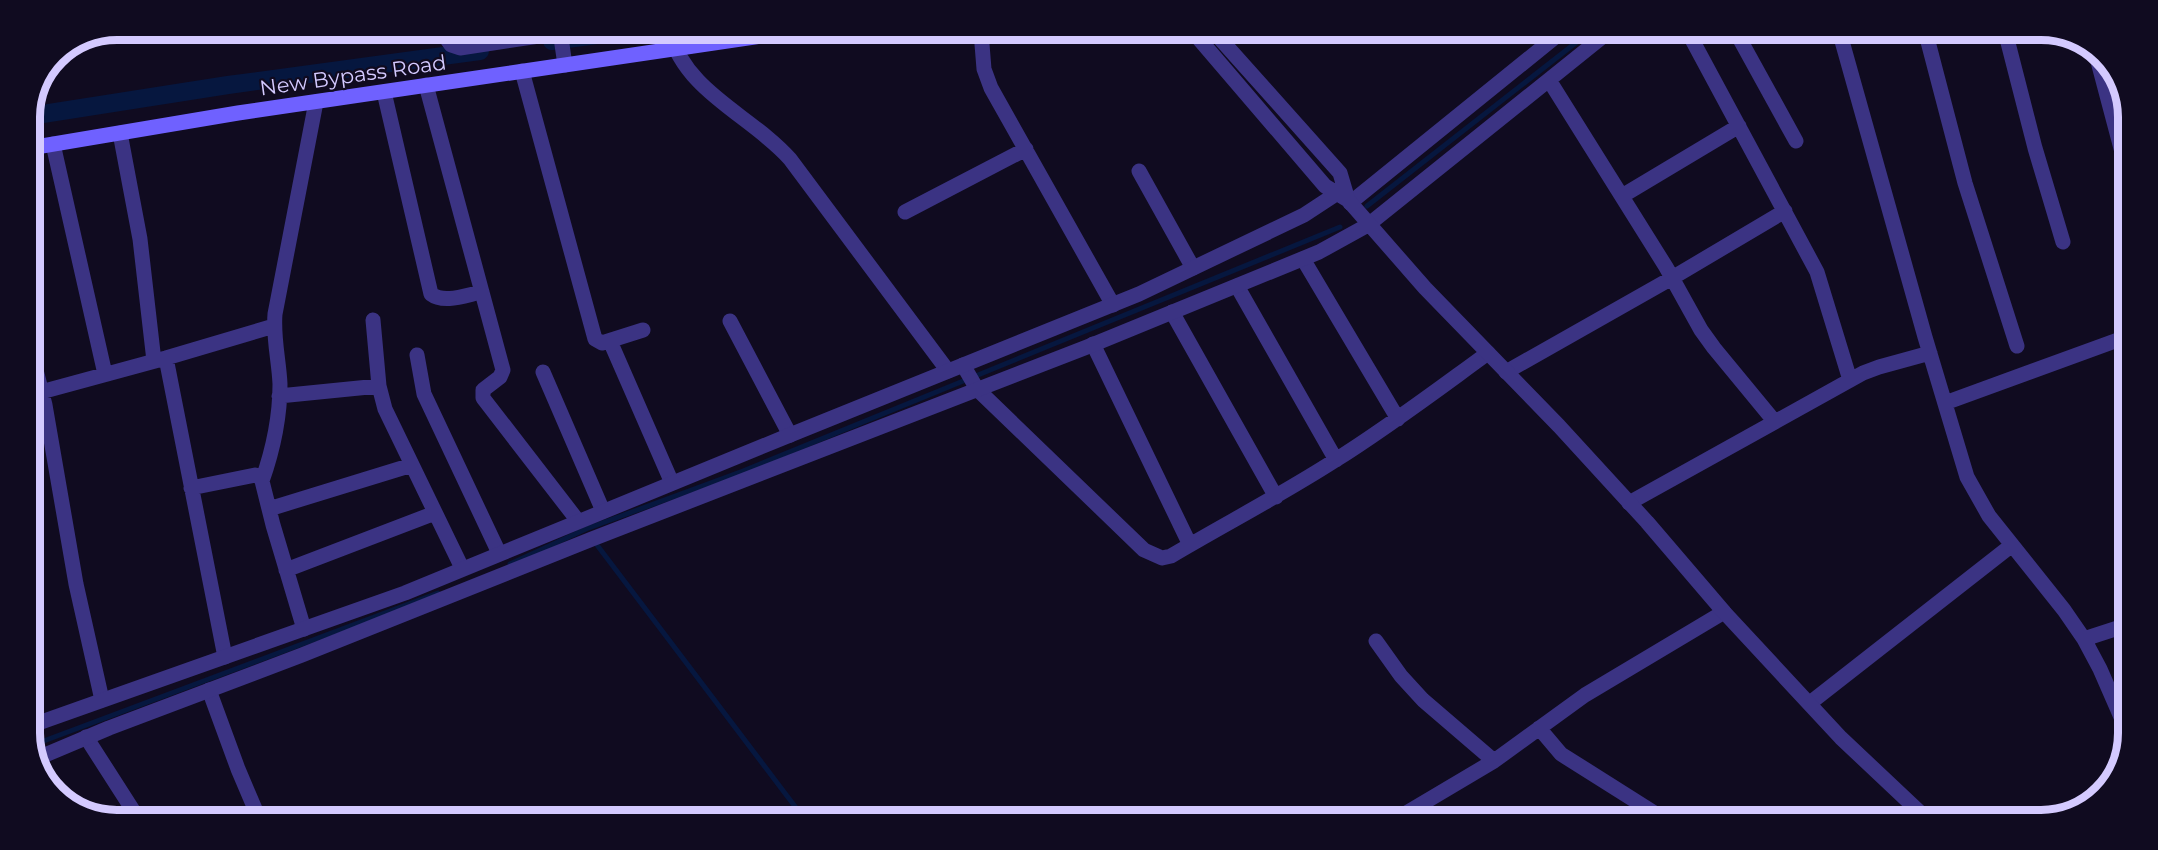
<svg xmlns="http://www.w3.org/2000/svg" width="2158" height="850" viewBox="0 0 2158 850" font-family="Montserrat,sans-serif">
	<style>
		.lines { fill: none; stroke-linecap: round; stroke-linejoin: round }
		.stream { stroke: #06173f; stroke-width: 5 }
		.canal { stroke: #06173f; stroke-width: 18 }
		.minor { stroke: #3b3383; stroke-width: 15 }
		.tertiary { stroke: #3b3383; stroke-width: 15 }
		.secondary { stroke: #6f61ff; stroke-width: 15 }
		.labels { text-anchor: middle; dominant-baseline: central; stroke-width: 4.5; stroke-linejoin: round; paint-order: stroke }
		.street-label { font-size: 21px; fill: #d4caff; stroke: #100b20 }
		.rim { fill: none; stroke: #d4caff; stroke-width: 8 }
	</style>
	<rect width="100%" height="100%" fill="#100b20"/>
	<g class="lines">
		<path class="stream" d="M1367 206 1587 34
			M597 545 803 817
			M510 564 586 529 743 471 1340 227
			M33 745 438 593"/>
		<path class="canal" d="M552 41 627 31
			M30 116 228 85 480 51"/>
		<path class="minor" d="M441 31 451 45 460 48 573 31
			M560 31 565 65
			M669 31C686 93 751 115 790 159L948 371
			M688 31 691 46
			M981 32 984 69 991 88 1113 305
			M1689 34 1817 272 1850 380
			M1737 34 1796 141
			M1840 34 1925 337 1967 477 1989 516 2064 610 2084 639 2100 669 2124 724
			M1926 34 1965 183 2017 346
			M2006 35 2035 148 2063 242
			M2096 54 2127 171
			M522 71 595 339 602 343 643 330
			M1549 80 1666 267 1701 330 1714 348 1775 422
			M426 85 503 370 500 377 483 390V398L578 521
			M384 92 431 294C444 304 466 295 482 292
			M120 133 140 239 154 361
			M53 144 105 374
			M1139 171 1193 268
			M1622 196 1739 126
			M1350 203 1559 34
			M905 212 1026 149
			M1368 225 1606 34
			M1303 259 1398 419
			M1237 286 1336 460
			M1172 312 1276 497
			M373 320 379 386 385 409 462 568
			M730 321 790 435
			M610 341 672 483
			M1093 344 1190 545
			M30 347 45 405 76 584 102 700
			M417 355 424 394 499 553
			M166 358 225 657
			M963 365 977 389 1144 550 1162 558 1171 556C1225 524 1281 495 1334 461 1387 428 1437 390 1488 353
			M543 372 603 511
			M1506 372 1672 278 1785 211
			M30 395 166 358 274 326
			M279 396 379 386
			M1945 403 2126 337
			M262 481C273 450 280 417 280 384 279 361 273 338 275 314L316 102
			M191 488 255 475 259 476 262 481 273 525 304 629
			M1629 503 1863 373 1879 367 1930 353
			M269 509 412 465
			M286 570 435 513
			M2084 639 2124 626
			M1376 641 1401 676 1423 700 1494 761
			M209 690 238 769 258 816
			M1810 703 2012 545
			M1539 728 1561 754 1664 819
			M86 737 136 815
			M1398 818 1494 761 1585 695 1724 612"/>
		<path class="tertiary" d="M1194 33 1325 186 1348 200 1425 288 1559 426 1647 522 1724 612 1841 738 1928 820
			M1215 33 1340 173 1348 200
			M30 726 405 593 790 435 1139 294 1304 215 1336 194
			M38 758 109 728 302 655 592 539 1087 347 1319 252 1368 225"/>
		<path class="secondary" d="M30 148 238 113 789 32"/>
	</g>
	<g class="labels">
		<g class="street-label">
			<text transform="translate(353 75) rotate(-8)">New Bypass Road</text>
		</g>
	</g>
	<path d="M0 0H2158V850H0ZM117 40H2041A77 77 0 0 1 2118 117V733A77 77 0 0 1 2041 810H117A77 77 0 0 1 40 733V117A77 77 0 0 1 117 40Z" fill="#100b20" fill-rule="evenodd"/>
	<path class="rim" d="M117 40H2041A77 77 0 0 1 2118 117V733A77 77 0 0 1 2041 810H117A77 77 0 0 1 40 733V117A77 77 0 0 1 117 40Z"/>
</svg>
